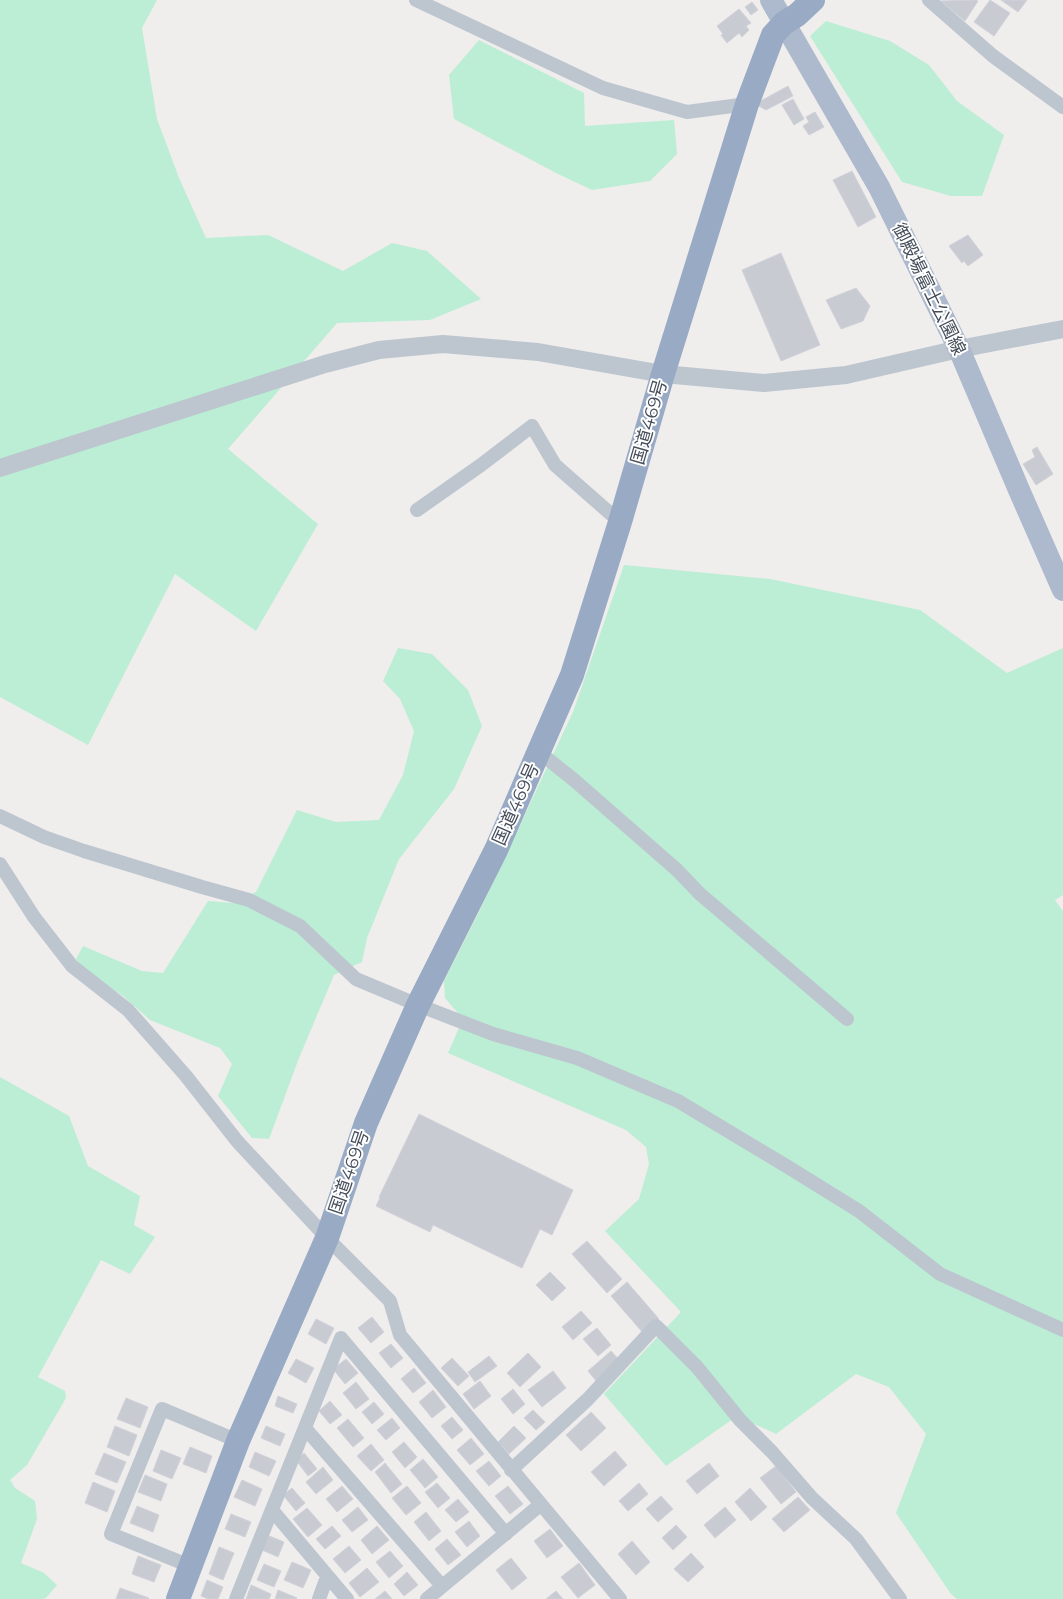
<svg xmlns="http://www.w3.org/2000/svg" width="1063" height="1599" viewBox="0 0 1063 1599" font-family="Montserrat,'Noto Sans JP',sans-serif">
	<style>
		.green { fill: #bbeed4 }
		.building { fill: #c9cbd3; stroke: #d1d2d9 }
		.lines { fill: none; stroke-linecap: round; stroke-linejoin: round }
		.minor { stroke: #bdc6cf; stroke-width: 14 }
		.tertiary { stroke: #bdc6cf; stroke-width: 18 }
		.primary { stroke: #adb9cc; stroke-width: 22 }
		.trunk { stroke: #99aac4; stroke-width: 24 }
		.labels { text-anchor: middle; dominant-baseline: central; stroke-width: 4; stroke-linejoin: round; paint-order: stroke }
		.street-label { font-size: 18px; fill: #454e5a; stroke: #fff }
	</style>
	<rect width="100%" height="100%" fill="#f0eded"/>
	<path class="green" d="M0 0H157L142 28 157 119 179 178 206 238 268 235 343 271 392 243 427 251 481 299 430 320 337 323 228 449 318 524 256 631 175 574 88 745 0 697Z
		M826 21 890 41 929 65 957 101 1004 135 982 196H951L902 182 810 36Z
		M479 40 584 93 585 126 674 120 677 154 650 181 592 190 556 173 454 119 449 75Z
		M624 565 770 579 920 610 1007 673 1063 648V895L1055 900 1063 911V1599H957L951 1594 896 1513 926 1434 889 1387 856 1374 776 1434 737 1416 666 1466 604 1394 681 1312 605 1231 639 1199 649 1164 646 1147 626 1130 448 1053 463 1019 445 998 444 981 480 910 573 712Z
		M398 648 432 654 468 690 482 726 454 789 399 859 367 938 362 962 334 975 299 1058 269 1139 252 1138 218 1096 232 1064 220 1048 150 1020 123 996 86 972 76 959 83 946 142 971 163 973 208 901 233 903 256 892 297 810 336 822 379 820 403 775 414 731 400 699 383 681Z
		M0 1077 69 1116 88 1166 140 1196 134 1225 155 1237 130 1274 101 1260 38 1377 65 1391 66 1398 27 1465 10 1480 15 1488 35 1501 37 1519 21 1563 44 1573 57 1585 46 1598 43 1599H0Z"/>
	<path class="building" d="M976 0 978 1 965 21 941 1Z
		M990 0 1010 13 994 36 974 22Z
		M1001 0H1027L1018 12Z
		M752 2 758 10 751 15 745 7Z
		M739 9 751 23 746 26 749 30 742 37 739 33 727 43 721 35 723 34 717 26Z
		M788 86 793 96 766 110 755 104Z
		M793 99 804 119 794 125 782 105Z
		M815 112 824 127 809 135 803 126 809 122 806 117Z
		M852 171 876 217 858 227 833 180Z
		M968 235 983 255 968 266 964 261 962 263 949 246Z
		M781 253 820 345 781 361 742 270Z
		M856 288 870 306 863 321 841 329 826 300Z
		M1037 447 1053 474 1036 485 1023 464 1035 457 1032 450Z
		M419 1114 573 1190 552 1235 540 1229 522 1268 433 1225 430 1232 376 1206 380 1198 379 1197Z
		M587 1241 622 1279 607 1293 572 1254Z
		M550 1272 566 1288 552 1301 536 1285Z
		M627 1282 659 1319 643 1333 611 1296Z
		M581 1311 592 1323 573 1340 562 1327Z
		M372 1317 384 1332 371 1343 358 1328Z
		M316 1319 334 1328 326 1344 308 1334Z
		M597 1328 611 1345 598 1356 583 1339Z
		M391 1344 403 1358 391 1368 379 1353Z
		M611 1351 621 1362 597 1382 588 1371Z
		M528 1353 541 1367 520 1387 507 1373Z
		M489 1356 497 1366 475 1382 468 1372Z
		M452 1358 469 1376 458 1386 441 1368Z
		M296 1359 314 1368 306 1383 288 1373Z
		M346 1359 358 1373 345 1384 333 1369Z
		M414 1368 426 1383 413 1393 401 1379Z
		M553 1371 566 1388 542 1407 528 1390Z
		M480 1381 491 1396 474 1409 463 1394Z
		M356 1382 369 1399 356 1409 343 1393Z
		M513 1389 525 1404 513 1414 501 1399Z
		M433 1390 446 1407 432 1418 419 1402Z
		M278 1396 297 1404 293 1413 275 1406Z
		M126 1398 148 1407 140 1428 117 1419Z
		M330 1401 342 1415 330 1424 319 1411Z
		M374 1402 384 1414 372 1424 362 1412Z
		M533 1410 545 1422 536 1430 524 1418Z
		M591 1412 606 1428 581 1451 566 1435Z
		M452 1417 463 1430 452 1439 441 1426Z
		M392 1418 400 1428 386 1440 377 1430Z
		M348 1419 364 1438 353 1447 337 1428Z
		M115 1426 137 1435 129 1456 107 1447Z
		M266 1426 285 1434 280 1446 261 1438Z
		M514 1426 526 1438 509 1454 498 1442Z
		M471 1438 484 1454 470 1465 457 1450Z
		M404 1442 417 1457 405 1468 392 1452Z
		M371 1444 384 1460 371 1471 357 1456Z
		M190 1447 212 1456 206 1473 183 1464Z
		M161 1450 181 1458 172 1479 153 1471Z
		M615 1451 627 1465 604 1486 591 1472Z
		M255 1452 276 1461 269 1476 249 1467Z
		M104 1453 126 1462 117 1483 95 1474Z
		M304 1453 317 1469 308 1476 296 1460Z
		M423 1459 438 1477 425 1488 410 1470Z
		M489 1461 501 1476 489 1486 476 1471Z
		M385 1463 402 1484 391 1493 375 1472Z
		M709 1463 719 1476 697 1494 686 1481Z
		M776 1466 796 1492 781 1504 760 1478Z
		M323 1467 333 1480 316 1494 306 1482Z
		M145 1475 167 1484 161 1501 138 1492Z
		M242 1480 262 1489 255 1506 234 1497Z
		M93 1482 115 1491 107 1512 85 1503Z
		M437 1483 450 1498 438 1508 425 1492Z
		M639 1483 648 1494 628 1511 619 1501Z
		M342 1486 353 1499 337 1512 326 1499Z
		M407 1486 421 1503 406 1515 392 1498Z
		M508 1486 523 1504 510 1514 495 1496Z
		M292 1488 305 1503 296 1511 283 1495Z
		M750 1488 767 1507 751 1521 735 1502Z
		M661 1496 673 1509 658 1522 646 1509Z
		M798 1497 810 1510 784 1532 772 1519Z
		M458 1499 469 1512 456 1522 445 1510Z
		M137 1506 159 1515 153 1532 130 1523Z
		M358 1507 368 1520 352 1532 342 1520Z
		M725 1507 736 1520 715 1538 704 1525Z
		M307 1508 322 1525 308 1537 293 1519Z
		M426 1512 441 1531 429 1541 414 1522Z
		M231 1514 251 1522 245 1537 225 1529Z
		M469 1521 480 1536 467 1547 455 1532Z
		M676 1525 687 1537 673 1550 662 1538Z
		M332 1526 341 1536 325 1549 316 1539Z
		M377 1526 389 1540 372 1554 361 1540Z
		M550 1529 563 1546 547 1558 534 1541Z
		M267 1535 284 1542 278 1557 262 1550Z
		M447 1539 461 1555 448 1565 435 1549Z
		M632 1541 650 1562 636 1575 618 1554Z
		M349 1546 361 1560 345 1573 333 1559Z
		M219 1547 234 1553 223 1580 209 1574Z
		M390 1551 403 1566 389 1578 376 1562Z
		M691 1553 704 1567 688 1582 674 1569Z
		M138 1556 161 1565 154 1582 132 1574Z
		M511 1558 527 1578 512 1590 496 1570Z
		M292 1562 311 1570 303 1588 284 1580Z
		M579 1563 595 1585 578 1598 561 1577Z
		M264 1564 281 1571 274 1587 257 1580Z
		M367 1568 379 1582 360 1597 349 1583Z
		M407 1572 418 1585 404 1596 394 1584Z
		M207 1580 223 1587 218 1599H208L201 1596Z
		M251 1585 271 1594 269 1599H246Z
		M120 1588 149 1598 148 1599H116Z
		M278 1590 297 1598 296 1599H275Z
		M385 1591 392 1599H375Z
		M556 1591 563 1599H546Z"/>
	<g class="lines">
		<path class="minor" d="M416 0 603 88 687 112 747 104
			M929 0 993 56 1063 107
			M417 510 481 465 532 426 555 465 620 522
			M539 752 574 780 677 870 700 894 847 1019
			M0 816 44 837 84 851 202 887 249 900 300 926 356 979 418 1005 493 1034 577 1058 678 1101 788 1167 859 1211 940 1274 1063 1330
			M0 864 34 917 72 966 128 1010 186 1076 237 1141 327 1238 390 1301 400 1335 620 1599
			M305 1428 442 1586
			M511 1470 588 1399 656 1326 697 1367 740 1420 772 1452 812 1498 856 1539 900 1599
			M272 1510 347 1599
			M190 1566 111 1534 162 1409 238 1441
			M236 1599 341 1338 506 1534
			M319 1599 327 1577
			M427 1599 540 1505"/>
		<path class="tertiary" d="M0 468 325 364 379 350 443 344 538 352 663 374 764 383 846 375 959 349 1063 329"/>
		<path class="primary" d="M771 0 879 187 959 349 1019 490 1063 590"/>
		<path class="trunk" d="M178 1599 238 1441 327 1238 366 1123 418 1005 496 850 572 675 620 522 663 374 747 104 773 35 784 23 797 15 813 0"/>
	</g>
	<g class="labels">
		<g class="street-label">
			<text transform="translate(929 289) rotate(64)">御殿場富士公園線</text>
			<text transform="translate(649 422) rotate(-74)">国道469号</text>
			<text transform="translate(516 804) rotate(-66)">国道469号</text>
			<text transform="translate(349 1172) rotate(-71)">国道469号</text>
		</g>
	</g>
</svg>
